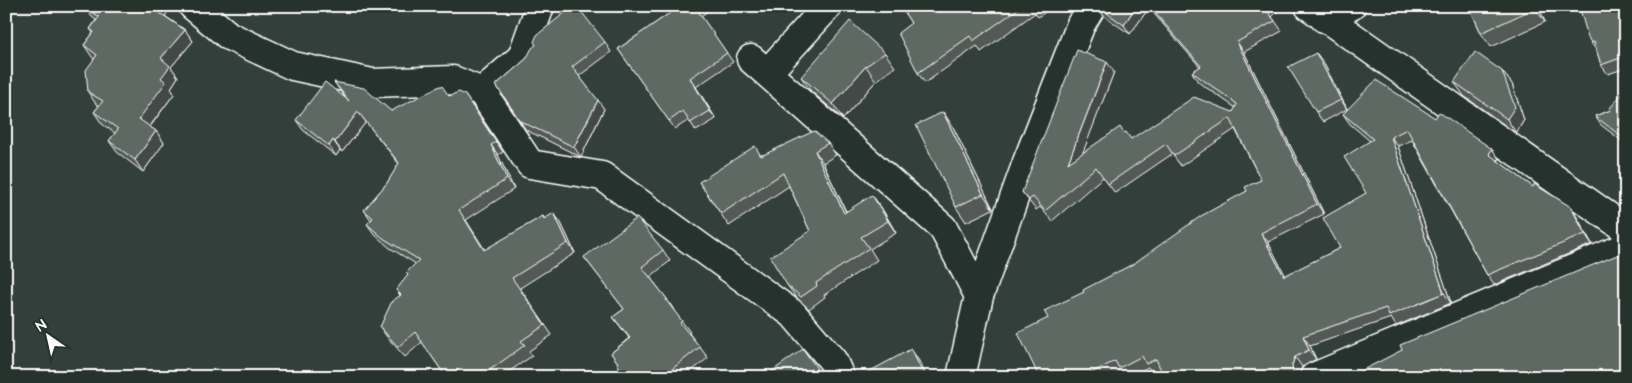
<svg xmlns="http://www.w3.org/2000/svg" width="1632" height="383" viewBox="0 0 1632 383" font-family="'Architects Daughter',sans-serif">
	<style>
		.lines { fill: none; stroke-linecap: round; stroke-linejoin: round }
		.minor-casing { stroke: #fff; stroke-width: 31 }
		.minor { stroke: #26332d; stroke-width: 28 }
		.wall { fill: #525a56; stroke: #fff }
		.shaded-wall { fill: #424a46; stroke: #fff }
		.building { fill: #5f6964; stroke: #fff }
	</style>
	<rect width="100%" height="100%" fill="#333f3a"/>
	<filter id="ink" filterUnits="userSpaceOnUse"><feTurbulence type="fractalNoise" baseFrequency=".02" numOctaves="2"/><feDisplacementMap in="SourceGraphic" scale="10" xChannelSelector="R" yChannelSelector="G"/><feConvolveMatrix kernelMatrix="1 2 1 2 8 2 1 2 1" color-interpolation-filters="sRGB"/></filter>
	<g filter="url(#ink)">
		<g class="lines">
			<g class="minor-casing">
				<path id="minor" d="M193 6 229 36 293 66 372 83 453 80 482 92 530 164 602 176 793 314 833 361 840 377
					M1309 6 1626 229
					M1324 18 1351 6
					M751 59 943 228 979 296
					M768 72 828 6
					M482 92 522 57 540 6
					M961 377 979 296 1027 162 1081 24 1092 6
					M1314 377 1626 247"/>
			</g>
			<use href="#minor" class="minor"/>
		</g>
		<path class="wall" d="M84 6H168L170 9 165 16 185 30 193 41 171 67 178 77 171 88 174 94 150 127 156 131 164 143 143 172 117 152 109 141 115 133 102 124 94 112 99 106 96 104 88 92 94 59 92 57 84 45 93 33 90 29 96 20 92 17Z
			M676 6H715L701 16 733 62 696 87 716 119 696 131 689 120 675 129 618 49 677 8Z
			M900 6H1054L1038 17 1035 13 981 52 977 46 925 83 918 73 911 23Z
			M1097 6H1273L1277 12 1272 17 1282 31 1244 52 1324 214 1268 242 1285 276 1340 248 1366 193 1370 141 1350 124 1343 114 1435 118 1492 149 1499 159 1498 161 1533 187 1577 217 1592 244 1494 285 1487 275 1412 140 1398 146 1451 303 1396 326 1391 318 1310 346 1316 359 1302 367 1299 375V377H1164L1161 370 1153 374 1148 367 1129 377H1125L1121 371 1110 377H1039L1048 318 1084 292 1133 264 1247 191 1261 180 1235 129 1181 166 1172 154 1115 193 1103 177 1052 221 1040 207 1036 210 1022 192 1114 72 1082 153 1124 133 1131 139 1233 112 1236 108 1198 82 1192 72 1200 67 1149 8 1130 34 1104 16Z
			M1469 6H1538L1545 22 1491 47 1481 33Z
			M1626 6V68L1608 74 1601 65 1597 51 1591 43Z
			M605 42 611 52 579 76 604 109 581 157 526 130 496 85 526 59Z
			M885 53 895 67 876 81 843 119 811 91 801 77Z
			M1316 53 1323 62 1347 109 1323 122 1316 112Z
			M1502 71 1512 84 1524 120 1516 133 1464 96 1454 82Z
			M334 82 391 111 449 96 465 95 503 152 498 155 514 189 466 220 485 250 543 216 545 219 561 223 575 253 520 288 552 335 529 351 532 356 501 377H446L422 342 405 357 387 337 380 327 400 295 396 290 408 276 416 264 390 248 375 235 367 224 371 220 364 210 387 183 399 164 366 122 342 152 340 150 336 156 303 130 296 120 346 99Z
			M1626 89V144L1601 125 1595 116 1611 110Z
			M943 112 953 127 993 209 966 222 956 207Z
			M828 143 836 155 823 163 846 211 881 207 896 233 870 249 877 260 824 295 825 297 809 309 796 297 787 285 810 231 789 186 729 226 699 182 761 155Z
			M663 250 670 261 650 277 667 299 674 310V311L690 332 689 333 708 358 684 377H626L617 364 618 363 611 353 629 338 613 317 624 309 584 257Z"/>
		<path class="shaded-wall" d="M156 6H168L170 9 162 20 154 9Z
			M1136 6H1147L1149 8 1130 34 1124 25Z
			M1535 6H1538L1545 22 1535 8Z
			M185 30 193 41 171 67 178 77 171 88 174 94 147 130 139 119 161 78V58Z
			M1237 42 1244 52 1324 214 1317 204Z
			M1316 53 1323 62 1347 109 1341 100Z
			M1107 62 1114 72 1075 173 1068 163Z
			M866 66 876 81 843 119 833 104Z
			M1502 71 1512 84 1524 120 1516 133 1507 119Z
			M690 78 696 87 716 119 710 111Z
			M598 100 604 109 581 157 574 147Z
			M358 112 366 122 342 152 335 142Z
			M943 112 953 127 993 209 983 194Z
			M156 131 164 143 143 172 135 160Z
			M1391 137 1398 146 1451 303 1444 293Z
			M333 140 340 150 336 156 329 146Z
			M491 145 498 155 514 189 507 179Z
			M1492 149 1499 159 1496 164 1489 154Z
			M815 151 823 163 852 225 844 213Z
			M872 195 881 207 896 233 888 221Z
			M1571 207 1577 217 1592 244 1585 234Z
			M554 213 561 223 575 253 568 243Z
			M1261 233 1268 242 1291 286 1284 276Z
			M1303 336 1310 346 1316 359 1309 350Z
			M911 349 919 361 927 377H925Z
			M1295 357 1302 367 1299 375V377H1295L1293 373 1292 365Z"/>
		<path class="building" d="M84 6H156L154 9 185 30 161 58 170 66 161 78 166 82 139 119 156 131 135 160 109 141 118 129 94 112 103 101 88 92 86 70 97 55 84 45 94 32 90 29 99 17Z
			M573 6H577L605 42 572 67 598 100 574 147 520 121 496 85 526 59 532 48 536 45 534 42 537 35Z
			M676 6H697L695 7 727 53 690 78 710 111 690 123 683 111 669 121 618 49 677 8Z
			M900 6H1022L973 41 970 36 918 73 898 33 911 23Z
			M1097 6H1136L1124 25Z
			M1149 6H1265L1264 7 1275 21 1237 42 1317 204 1261 233 1284 276 1340 248 1323 218 1366 193 1344 157 1373 139 1343 114 1376 80 1435 118 1439 112 1492 149 1489 154 1533 187 1534 184 1571 207 1585 234 1487 275 1407 129 1391 137 1444 293 1389 316 1386 308 1303 336 1309 350 1295 357 1292 365 1293 373 1295 377H1270L1267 370 1252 377H1164L1156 359 1146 364 1142 356 1119 368 1115 361 1083 377H1039L1018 333 1048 318 1044 311 1084 292 1083 290 1133 264 1201 216 1247 191 1245 187 1261 180 1230 118 1174 156 1166 144 1108 184 1096 167 1045 211 1033 197 1029 200 1022 192 1077 50 1107 62 1068 163 1120 127 1124 133 1126 132 1131 139 1194 97 1233 112 1237 104 1192 72 1201 66Z
			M1469 6H1535V8L1481 33Z
			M1579 6H1626V56L1601 65 1594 42 1591 43 1588 37Z
			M850 21 885 53 866 66 833 104 801 77Z
			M1475 52 1502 71 1515 107 1507 119 1454 82Z
			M1316 53 1341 100 1316 112 1288 67Z
			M325 82 349 101 334 82 364 88 391 111 440 86H442L449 96 459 92 465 95 496 142 491 145 507 179 459 210 484 250 543 216 544 219 554 213 568 243 512 278 545 325 521 341 525 345 480 377H446L415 332 398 347 380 327 392 301 401 295 396 290 408 275 406 273 419 260 383 238 367 224 373 218 364 210 387 183 399 163 358 112 335 142 333 140 329 146 296 120Z
			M1626 89V140L1595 116 1611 110 1610 108Z
			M943 112 983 194 956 207 916 125Z
			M814 131 828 143 815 151 844 213 872 195 888 221 861 237 869 248 816 283 817 286 801 297 787 285 770 257 810 231 783 173 721 214 699 182 755 146 761 156Z
			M637 218 663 250 642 267 667 299 666 300 682 321 680 323 700 347 667 373 665 371 658 377H627L617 364 618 363 611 353 630 338 613 317 624 309 584 257Z
			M1622 253 1624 257 1626 256V377H1349L1402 350 1400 345Z
			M803 349 816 367 819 374 821 377H764Z
			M911 349 925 377H859Z"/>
	</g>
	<rect width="1632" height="383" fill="none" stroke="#26332d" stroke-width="25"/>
	<rect x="12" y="12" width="1607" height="358" fill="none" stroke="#fff" stroke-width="2" filter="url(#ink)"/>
	<g transform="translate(48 336) rotate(326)" stroke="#26332d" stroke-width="4" paint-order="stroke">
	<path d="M0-4L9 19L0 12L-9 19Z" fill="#ffffff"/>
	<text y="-8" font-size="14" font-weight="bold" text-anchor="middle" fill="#ffffff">N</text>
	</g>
</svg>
